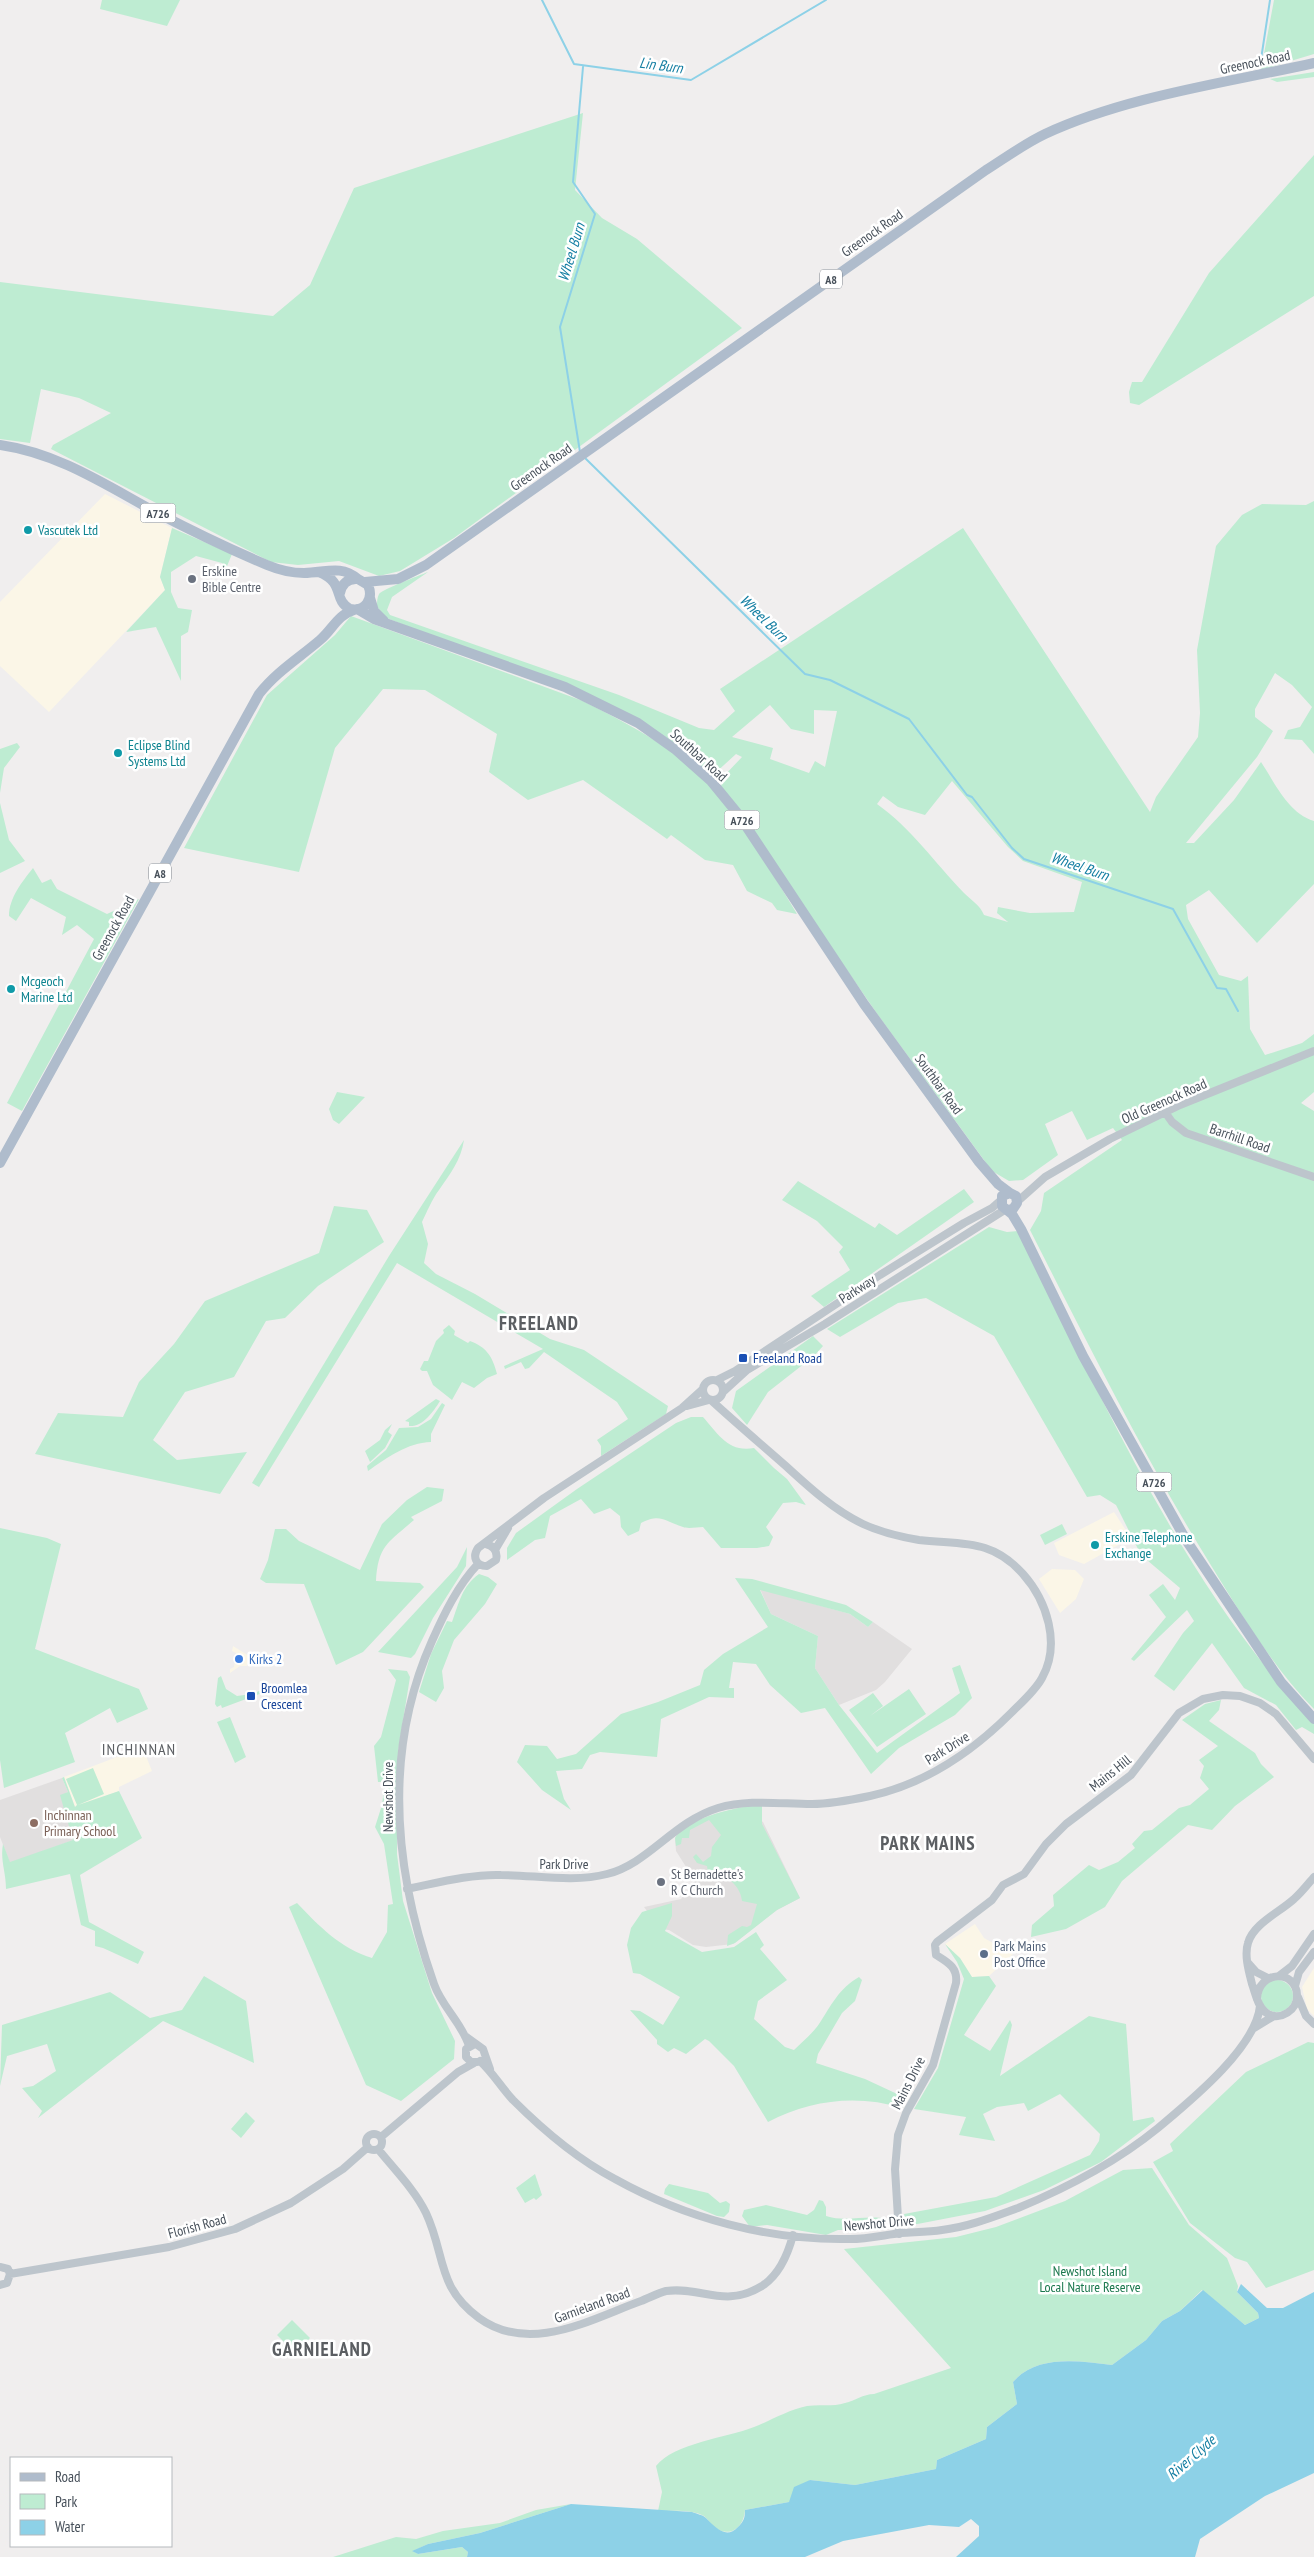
<svg xmlns="http://www.w3.org/2000/svg" width="1314" height="2557" viewBox="0 0 1314 2557" font-family="'PT Sans Narrow',sans-serif">
	<style>
		.commercial { fill: #fbf6e7 }
		.education { fill: #e1dfdf }
		.green { fill: #beecd2; fill-rule: evenodd }
		.water { fill: #8dd1e7 }
		.lines { fill: none; stroke-linecap: round; stroke-linejoin: round }
		.stream { stroke: #8dd1e7; stroke-width: 2 }
		.minor { stroke: #bdc5cc; stroke-width: 8 }
		.major { stroke: #afbccc; stroke-width: 10 }
		.culture-dot { fill: #0f9aa8; stroke: #fff; stroke-width: 2 }
		.worship-dot { fill: #6b7280; stroke: #fff; stroke-width: 2 }
		.transit-dot { fill: #1a4fb4; stroke: #fff; stroke-width: 2 }
		.shop-dot { fill: #3f7fe0; stroke: #fff; stroke-width: 2 }
		.education-dot { fill: #8d6e63; stroke: #fff; stroke-width: 2 }
		.service-dot { fill: #5c6f8a; stroke: #fff; stroke-width: 2 }
		.labels { text-anchor: middle; dominant-baseline: central; stroke-width: 5; stroke-linejoin: round; paint-order: stroke }
		.shield { fill: #fff; stroke: #7e848c; stroke-width: 1 }
		.shield-label { font-size: 12px; font-weight: bold; fill: #47505a }
		.street-label { font-size: 14px; fill: #47505a; stroke: #fff }
		.culture-label { font-size: 14px; fill: #0d838f; stroke: #fff; text-anchor: start }
		.worship-label { font-size: 14px; fill: #5b616d; stroke: #fff; text-anchor: start }
		.transit-label { font-size: 14px; fill: #164399; stroke: #fff; text-anchor: start }
		.shop-label { font-size: 14px; fill: #366cbe; stroke: #fff; text-anchor: start }
		.education-label { font-size: 14px; fill: #785e54; stroke: #fff; text-anchor: start }
		.service-label { font-size: 14px; fill: #4e5e75; stroke: #fff; text-anchor: start }
		.park-label { font-size: 14px; fill: #1b784e; stroke: #fff }
		.water-label { font-size: 15px; font-style: italic; fill: #137ea2; stroke: #fff }
		.quarter-label { font-size: 16px; letter-spacing: 1px; fill: #5b5e62; stroke: #fff }
		.district-label { font-size: 19px; font-weight: bold; letter-spacing: 1px; fill: #5b5e62; stroke: #fff }
	</style>
	<rect width="100%" height="100%" fill="#f0eeee"/>
	<path class="commercial" d="M105 494 172 528 160 577 165 590 49 712 0 666V602Z
		M1114 1512 1131 1538 1084 1564 1059 1555 1054 1543Z
		M1052 1569 1075 1570 1084 1579 1076 1599 1060 1613 1039 1579Z
		M233 1646 249 1656 247 1666H240L230 1673V1669L234 1667 236 1653 232 1651Z
		M141 1748 144 1751 152 1771 119 1787V1791L75 1807 64 1777Z
		M975 1924 984 1938 1013 1954 989 1976 972 1977 960 1958 945 1944Z
		M1314 1968V2016L1307 2009 1302 1987Z"/>
	<path class="education" d="M760 1589 850 1614 868 1627 873 1622 912 1649 885 1682 876 1690 839 1705 815 1668 818 1636 771 1614Z
		M62 1778 68 1792 61 1796 74 1840 10 1863 0 1837V1800Z
		M740 1808 763 1822 800 1898 777 1910 733 1944 706 1947 693 1945 669 1930 661 1929 644 1907 681 1899 695 1880 696 1877 688 1870 676 1851 675 1838 692 1825 715 1814Z"/>
	<path class="green" d="M102 0H180L167 26 100 9Z
		M1274 0H1314V54L1261 70Z
		M1314 72V77L1277 82 1270 79Z
		M583 113 575 190 602 218 637 239 742 328 454 538 400 571 379 576 339 561 298 565 271 562 51 449 53 445 111 413 79 398 41 389 30 443 0 439V282L273 316 310 285 354 188Z
		M1314 155V296L1139 405 1130 403 1129 392 1132 382H1142L1209 273Z
		M1314 501V754L1302 740 1284 739 1288 730 1300 727 1312 707 1292 685 1275 673 1255 709V717L1273 731 1257 757 1186 843H1194L1234 800 1261 762C1275 783 1288 813 1314 821V884L1257 943 1209 890 1186 905 1188 919 1219 975 1241 981 1248 976 1250 1029 1265 1055 1302 1043 1314 1034V1092L1301 1103 1314 1111V1709C1274 1668 1242 1616 1212 1567 1145 1459 1088 1344 1030 1230L1041 1211 1044 1193 1122 1140 1113 1128 1087 1140 1072 1111 1045 1124 1058 1155 1023 1180 1009 1181 992 1171 878 1015 721 788 722 778 742 757 736 754 712 776 619 710 384 617 377 606C377 602 377 598 379 594 383 589 418 576 428 572L392 597 387 610 390 615 619 695 699 728 714 730 735 711 720 689 963 528 1150 812 1156 797 1198 737 1200 713 1197 650 1216 546 1242 515 1262 504 1306 505ZM770 705 791 729 814 734V710L837 711 825 767 815 761 809 773 770 759 773 748 732 737ZM952 781 1008 847 1023 861 1082 882 1074 912 1030 913 998 907 997 913 1008 922 984 915C980 905 971 900 964 893 935 863 911 828 877 804L883 796 898 807 925 815Z
		M172 528 232 554 225 571 222 563 196 556 171 572V592L178 608 192 610 188 632 181 636V681L156 627 126 632 165 590 160 577Z
		M351 616 583 701C613 716 644 732 672 752 727 791 762 857 797 914L777 910 772 903 747 891 733 865 705 860 671 835 667 839 583 780 528 800 489 772 497 734 425 690 383 689 335 748 299 872 184 848 267 695 335 635Z
		M17 743 20 747 4 768 0 793V749Z
		M0 803 9 840 25 861 0 873Z
		M33 868 42 883 51 879 57 889 107 914 139 899 22 1111 7 1103 94 939 77 925 62 935 66 917 31 898 16 921 9 916C9 898 22 882 33 868Z
		M337 1092 365 1097 339 1124 333 1120 329 1109Z
		M464 1140C461 1160 450 1174 439 1190 432 1199 427 1212 422 1222L428 1244 424 1263 436 1274 475 1294 550 1339 584 1350 668 1406 666 1414 601 1456V1446L597 1440 628 1419 617 1402 544 1352 529 1368 525 1369 521 1362 505 1369 504 1366 543 1349 397 1263 259 1487 252 1483 389 1256Z
		M798 1181 875 1228 879 1223 897 1235 964 1189 974 1202 824 1307 811 1296 850 1270 839 1252 843 1247 817 1221 782 1200Z
		M334 1206 367 1210 384 1242 318 1286 285 1318 266 1321 234 1377 185 1392 153 1440 177 1460 247 1452 220 1494 35 1454 58 1413 123 1417 139 1382 174 1344 205 1301 319 1253Z
		M989 1227 1007 1232 1018 1231C1104 1400 1181 1583 1314 1722V1734L1302 1727 1296 1730 1276 1705 1244 1688 1212 1643 1174 1691 1154 1676 1183 1633 1194 1621 1187 1610 1134 1661 1131 1659 1166 1617 1149 1595 1163 1584 1175 1600 1180 1588 1141 1555 1116 1505 1100 1495 1087 1497 994 1336 926 1298 898 1303 840 1337 827 1329Z
		M449 1325 455 1331 454 1335 468 1343 470 1341C487 1347 493 1358 497 1374L487 1378 474 1388 462 1382 452 1400 433 1385 427 1371H422L420 1369 424 1361H428L436 1341 444 1333 443 1330Z
		M813 1336 823 1346 814 1356 768 1392 747 1425 732 1408 736 1391Z
		M436 1399 440 1401C433 1412 423 1427 409 1426V1422L405 1421Z
		M442 1403 445 1405 431 1434V1442C407 1443 388 1457 368 1471L367 1466 386 1450 399 1428 418 1427 431 1419Z
		M691 1417H703C718 1434 729 1453 754 1448L774 1468 787 1479 806 1505 796 1502 783 1503 766 1527 773 1537 769 1546 757 1548H721L703 1527C697 1527 688 1529 683 1527 664 1521 661 1513 641 1523L639 1531 628 1536 621 1527 620 1516 610 1508 594 1514 581 1499 550 1516 545 1538 535 1540 507 1560V1548L516 1533 577 1489 676 1423Z
		M392 1424 388 1432 392 1435 385 1448 370 1462 365 1451 380 1440 385 1430Z
		M427 1487 444 1489 442 1501 411 1517 414 1520C389 1542 378 1545 376 1581L420 1583 424 1587 363 1652 336 1665 304 1584 266 1583 260 1579 268 1560 275 1529H286L299 1541 360 1570 382 1524 407 1500Z
		M1062 1524 1067 1534 1045 1545 1040 1535Z
		M0 1528 47 1538 61 1544 35 1649 139 1689 148 1709 117 1723 110 1708 65 1733 75 1762 4 1788 0 1760Z
		M467 1547 466 1566 433 1618 415 1654 411 1658 378 1652 457 1567Z
		M479 1574 488 1577 497 1584 485 1604 454 1640 442 1671 444 1688 436 1702 419 1692 431 1654 447 1621 452 1622C459 1603 462 1586 479 1574Z
		M735 1578 752 1579 846 1605 873 1622 868 1627 850 1614 760 1590 771 1614 818 1636 815 1668 839 1705 877 1753 960 1693 952 1668 960 1665 972 1698 955 1715 899 1748 871 1774 825 1708 801 1713 770 1685 756 1664 733 1662 729 1688H734V1698L709 1697 661 1719 657 1757 600 1752 590 1755 582 1769 556 1771 564 1799 571 1810 542 1790 517 1762 525 1745 547 1746 557 1759 576 1754 621 1714 658 1702 700 1685 704 1670 723 1654 768 1627Z
		M388 1669 407 1671 410 1677 398 1752 397 1854 403 1901 432 1993 455 2041 454 2059 401 2101 366 2085 289 1907 297 1903C319 1926 340 1948 372 1958L387 1932 388 1905 393 1904 384 1844 375 1827 382 1805 385 1782H378L374 1746 381 1737 396 1680Z
		M221 1676 226 1689 237 1696 251 1694 270 1687 265 1692 222 1708 221 1705 217 1707 215 1704 218 1678Z
		M909 1689 926 1714 877 1747 849 1710 873 1693 883 1706 870 1716Z
		M1221 1700 1219 1710 1209 1721 1255 1753 1261 1764 1274 1777 1235 1806 1212 1830 1188 1825 1122 1881 1105 1907 1066 1929 1031 1937 1032 1925 1054 1906 1053 1895 1089 1865 1099 1870 1118 1862 1135 1848 1132 1844 1144 1831 1152 1830 1179 1808 1190 1805 1209 1789 1200 1778 1204 1766 1199 1760 1218 1746 1182 1720 1205 1704Z
		M230 1717 246 1757 235 1763 217 1722Z
		M93 1768 104 1794 78 1805 119 1791 142 1838 80 1875 89 1922 144 1952 138 1964 103 1948 95 1946V1931L81 1925 70 1874 6 1889C6 1872 0 1860 3 1844L10 1862 73 1840 60 1795 68 1792 62 1778 64 1777 75 1807 77 1805 66 1779Z
		M762 1805V1824L800 1898 777 1910 735 1943 727 1946 728 1935 742 1926 747 1927 751 1925 757 1904 742 1901C741 1885 724 1872 708 1873L707 1866 697 1863 693 1857 696 1854 703 1862 711 1856 712 1847 721 1835 709 1820 690 1830 689 1838H682L681 1844 676 1846 675 1838C685 1818 742 1805 762 1805Z
		M672 1903V1916L665 1931 702 1952 734 1947 756 1932 764 1945 760 1949 787 1980 758 2001 754 2019 785 2047 794 2050C802 2042 813 2033 819 2024 831 2006 839 1988 859 1977L862 1980 855 2001 842 2013 818 2054 816 2063 865 2079 908 2099 902 2108C857 2094 810 2100 768 2122L734 2066 709 2041 705 2039 686 2054 674 2048 668 2052 657 2044V2040L630 2010 640 2011 663 2025 680 1997 640 1974 633 1973 627 1945 631 1928 642 1912Z
		M945 1944 960 1958 972 1977 989 1976 996 1986 964 2035 990 2051 1010 2020 1012 2025 1000 2076 1089 2016 1126 2024 1133 2121 1153 2117 1155 2121 1101 2162 1044 2190 985 2211 907 2226 904 2214 996 2197 1090 2155 1099 2141 1100 2134 1060 2094 1028 2111 1024 2103 997 2107 983 2114 995 2141 959 2135 966 2117 914 2109 938 2068 964 1979 957 1962Z
		M204 1976 246 2001 254 2063 163 2021 38 2118 42 2111 22 2088 33 2086 56 2071 47 2044 7 2056 0 2086 2 2025 110 1992 150 2018 182 2010Z
		M1261 1996a16 16 0 1 1 32 0a16 16 0 1 1-32 0Z
		M1308 2042 1314 2043V2270L1266 2288 1247 2262 1235 2258 1190 2223 1153 2162 1173 2151 1170 2144 1246 2072Z
		M246 2112 255 2121 241 2138 231 2129Z
		M1152 2168 1189 2225 1227 2258 1238 2286 1237 2292 1258 2313 1259 2318 1245 2325 1202 2290 1180 2311 1162 2321 1146 2340 1112 2365C1079 2361 1037 2354 1013 2382L1017 2404 987 2427 986 2439 937 2460 936 2469 855 2485 810 2480 789 2502 745 2510C744 2527 730 2539 714 2527 710 2524 708 2519 704 2516 691 2509 672 2511 658 2511L662 2492 656 2466C674 2443 726 2438 754 2427 772 2420 788 2410 807 2406 820 2404 832 2407 845 2403 855 2401 863 2394 874 2394L951 2368 844 2249 956 2237 996 2227 1065 2201 1123 2170Z
		M535 2174 542 2195 536 2200 534 2198 525 2203 516 2188Z
		M669 2184 708 2193 720 2203 726 2201 730 2204 729 2212 724 2217 717 2216 664 2194 665 2189Z
		M819 2200 823 2201 826 2207V2216C844 2222 862 2216 881 2218V2224L877 2230H838L826 2235 767 2225 750 2227 742 2216 744 2210 766 2205 807 2215 814 2210Z
		M292 2320 310 2338 295 2353 277 2335Z
		M571 2504 480 2533 428 2544 413 2551 418 2554 462 2547 468 2552 467 2557H333L396 2537 416 2539 443 2531 500 2523 536 2510Z"/>
	<path class="water" d="M1241 2284 1267 2308H1283L1314 2292V2473L1265 2496 1200 2539 1195 2557H956L979 2536V2526L971 2519 959 2527 929 2525 843 2541 805 2557H467L468 2552 462 2547 418 2554 412 2551 428 2544 480 2533 571 2504 692 2512C697 2514 703 2515 706 2518 715 2527 726 2540 738 2527 744 2521 745 2518 745 2510L789 2502 794 2487 810 2480 855 2485 936 2469 937 2460 986 2439 987 2427 1017 2404 1013 2382C1037 2354 1079 2361 1112 2365L1146 2340 1162 2321 1180 2311 1203 2290 1245 2325 1259 2318 1258 2313 1237 2292Z"/>
	<g class="lines">
		<path class="stream" d="M542 0 574 64 691 80 826 0
			M1260 66 1270 0
			M580 452 560 327 595 214 573 182 583 67
			M585 458 805 674 830 680 909 719 967 795 972 797 1012 848 1024 859 1173 909 1217 988 1226 989 1238 1011"/>
		<path class="minor" d="M1165 1112 1172 1122 1186 1133 1314 1177
			M1018 1201 1045 1177 1110 1139 1180 1105 1314 1051
			M703 1390a10 10 0 1 1 20 0a10 10 0 1 1-20 0Z
			M717 1380 735 1371 880 1275 964 1223 992 1208 1000 1201
			M724 1391 747 1370 825 1324 1006 1209
			M687 1406 709 1400
			M486 1544C494 1546 498 1552 496 1560L487 1566C476 1566 472 1557 478 1548L544 1498 682 1408 703 1389
			M495 1550 508 1528
			M407 1889C437 1883 470 1874 501 1875 535 1875 573 1883 607 1874 648 1864 673 1822 718 1808 749 1799 780 1804 812 1804 831 1804 851 1800 870 1796 925 1784 972 1752 1011 1713 1022 1702 1035 1691 1042 1678 1061 1644 1047 1601 1023 1574 991 1538 961 1545 919 1540 901 1537 880 1532 863 1524 834 1510 810 1488 787 1467 762 1445 736 1423 712 1401
			M1248 1963 1256 1972 1268 1978
			M1279 1976 1292 1966 1314 1934
			M1295 1986 1299 1972 1314 1952
			M1298 1997 1306 2016 1314 2024
			M1257 1999C1258 1970 1296 1969 1297 1995 1298 2010 1280 2021 1268 2014 1258 2008 1256 1995 1252 1984 1249 1972 1244 1955 1248 1943 1253 1924 1280 1912 1294 1899 1301 1893 1308 1884 1314 1877
			M1254 2028 1274 2016
			M465 2036 483 2049 490 2069
			M473 2045 466 2049V2057L471 2062H477
			M469 2046C462 2023 442 2007 434 1984 394 1871 382 1753 432 1641 444 1614 458 1585 478 1564
			M480 2061C493 2073 501 2087 513 2100 543 2130 577 2159 615 2179 685 2218 770 2241 850 2239 868 2239 884 2235 901 2233 915 2232 929 2232 942 2230 968 2227 993 2217 1018 2208 1069 2187 1115 2163 1158 2128 1189 2102 1256 2048 1260 2006
			M366 2142a8 8 0 1 1 16 0a8 8 0 1 1-16 0Z
			M381 2137 458 2072 474 2063
			M378 2149C394 2169 415 2190 426 2213 446 2256 436 2286 479 2318 530 2355 591 2319 641 2301 649 2298 658 2293 666 2291 702 2286 724 2309 762 2286 779 2275 788 2254 793 2235
			M899 2234 895 2169 898 2135 906 2113 933 2065 956 1983C958 1967 947 1962 936 1955L935 1945 937 1942 992 1900 1003 1885 1024 1874 1046 1844 1066 1824 1131 1775 1179 1713 1203 1699 1223 1695 1240 1696 1260 1703 1276 1714 1314 1759
			M0 2267 8 2269 10 2274 7 2283 0 2285
			M10 2274 169 2247 235 2229 291 2203 343 2169 368 2147"/>
		<path class="major" d="M0 445C56 453 101 482 150 509 188 529 227 548 267 565 279 570 291 573 304 573 325 573 340 564 358 579
			M319 572C346 583 332 599 350 609 365 612 374 599 368 585L358 579C348 578 342 583 340 593
			M365 582 398 579 426 565 986 170C1005 158 1024 144 1045 134 1127 96 1226 83 1314 63
			M370 598 374 611 384 621
			M357 609 374 619 565 687 638 723 676 750 711 781 738 814 864 1004 979 1162 998 1184 1010 1193
			M0 1163 259 694C276 672 299 658 320 640 333 629 337 615 354 610
			M1008 1210 1013 1209 1017 1203 1016 1196 1010 1193 1002 1196V1206L1012 1214 1021 1229 1083 1356 1186 1540 1281 1682 1314 1719"/>
	</g>
	<g class="culture-dot">
		<circle cx="28" cy="530" r="5"/>
		<circle cx="118" cy="753" r="5"/>
		<circle cx="11" cy="989" r="5"/>
		<circle cx="1095" cy="1545" r="5"/>
	</g>
	<g class="worship-dot">
		<circle cx="192" cy="579" r="5"/>
		<circle cx="661" cy="1882" r="5"/>
	</g>
	<g class="transit-dot">
		<rect x="738" y="1353" width="10" height="10" rx="2.5"/>
		<rect x="246" y="1691" width="10" height="10" rx="2.5"/>
	</g>
	<circle class="shop-dot" cx="239" cy="1659" r="5"/>
	<circle class="education-dot" cx="34" cy="1823" r="5"/>
	<circle class="service-dot" cx="984" cy="1954" r="5"/>
	<g class="labels">
		<g class="shield">
			<rect x="820" y="269.5" width="22" height="19" rx="4"/>
			<rect x="140.5" y="503.5" width="35" height="19" rx="4"/>
			<rect x="724.5" y="810.5" width="35" height="19" rx="4"/>
			<rect x="149" y="863.5" width="22" height="19" rx="4"/>
			<rect x="1136.5" y="1472.5" width="35" height="19" rx="4"/>
		</g>
		<g class="shield-label">
			<text x="831" y="279">A8</text>
			<text x="158" y="513">A726</text>
			<text x="742" y="820">A726</text>
			<text x="160" y="873">A8</text>
			<text x="1154" y="1482">A726</text>
		</g>
		<g class="street-label">
			<text transform="translate(1255 62) rotate(-12)">Greenock Road</text>
			<text transform="translate(872 233) rotate(-35)">Greenock Road</text>
			<text transform="translate(541 467) rotate(-35)">Greenock Road</text>
			<text transform="translate(699 755) rotate(42)">Southbar Road</text>
			<text transform="translate(113 928) rotate(-61)">Greenock Road</text>
			<text transform="translate(939 1084) rotate(54)">Southbar Road</text>
			<text transform="translate(1164 1101) rotate(-24)">Old Greenock Road</text>
			<text transform="translate(1240 1138) rotate(19)">Barrhill Road</text>
			<text transform="translate(857 1289) rotate(-33)">Parkway</text>
			<text transform="translate(947 1748) rotate(-32)">Park Drive</text>
			<text transform="translate(1110 1773) rotate(-39)">Mains Hill</text>
			<text transform="translate(388 1797) rotate(-90)">Newshot Drive</text>
			<text x="564" y="1864">Park Drive</text>
			<text transform="translate(908 2083) rotate(-63)">Mains Drive</text>
			<text transform="translate(879 2223) rotate(-5)">Newshot Drive</text>
			<text transform="translate(197 2226) rotate(-15)">Florish Road</text>
			<text transform="translate(592 2305) rotate(-20)">Garnieland Road</text>
		</g>
		<g class="culture-label">
			<text x="38" y="530">Vascutek Ltd</text>
			<text x="128" y="745">Eclipse Blind<tspan x="128" dy="16">Systems Ltd</tspan></text>
			<text x="21" y="981">Mcgeoch<tspan x="21" dy="16">Marine Ltd</tspan></text>
			<text x="1105" y="1537">Erskine Telephone<tspan x="1105" dy="16">Exchange</tspan></text>
		</g>
		<g class="worship-label">
			<text x="202" y="571">Erskine<tspan x="202" dy="16">Bible Centre</tspan></text>
			<text x="671" y="1874">St Bernadette's<tspan x="671" dy="16">R C Church</tspan></text>
		</g>
		<g class="transit-label">
			<text x="753" y="1358">Freeland Road</text>
			<text x="261" y="1688">Broomlea<tspan x="261" dy="16">Crescent</tspan></text>
		</g>
		<g class="shop-label">
			<text x="249" y="1659">Kirks 2</text>
		</g>
		<g class="education-label">
			<text x="44" y="1815">Inchinnan<tspan x="44" dy="16">Primary School</tspan></text>
		</g>
		<g class="service-label">
			<text x="994" y="1946">Park Mains<tspan x="994" dy="16">Post Office</tspan></text>
		</g>
		<g class="park-label">
			<text x="1090" y="2271">Newshot Island<tspan x="1090" dy="16">Local Nature Reserve</tspan></text>
		</g>
		<g class="water-label">
			<text transform="translate(661 65) rotate(8)">Lin Burn</text>
			<text transform="translate(571 252) rotate(-73)">Wheel Burn</text>
			<text transform="translate(764 618) rotate(44)">Wheel Burn</text>
			<text transform="translate(1080 866) rotate(19)">Wheel Burn</text>
			<text transform="translate(1191 2457) rotate(-41)">River Clyde</text>
		</g>
		<g class="quarter-label">
			<text x="139" y="1749">INCHINNAN</text>
		</g>
		<g class="district-label">
			<text x="539" y="1323">FREELAND</text>
			<text x="928" y="1843">PARK MAINS</text>
			<text x="322" y="2349">GARNIELAND</text>
		</g>
	</g>
	<rect x="10" y="2457" width="162" height="90" fill="#ffffff" stroke="#b5b9bd"/>
	<rect x="20" y="2473" width="25" height="8" fill="#afbccc" stroke="#b5b9bd"/>
	<text x="55" y="2482" font-size="15" fill="#47505a">Road</text>
	<rect x="20" y="2494" width="25" height="15" fill="#beecd2" stroke="#b5b9bd"/>
	<text x="55" y="2507" font-size="15" fill="#47505a">Park</text>
	<rect x="20" y="2520" width="25" height="15" fill="#8dd1e7" stroke="#b5b9bd"/>
	<text x="55" y="2532" font-size="15" fill="#47505a">Water</text>
</svg>
